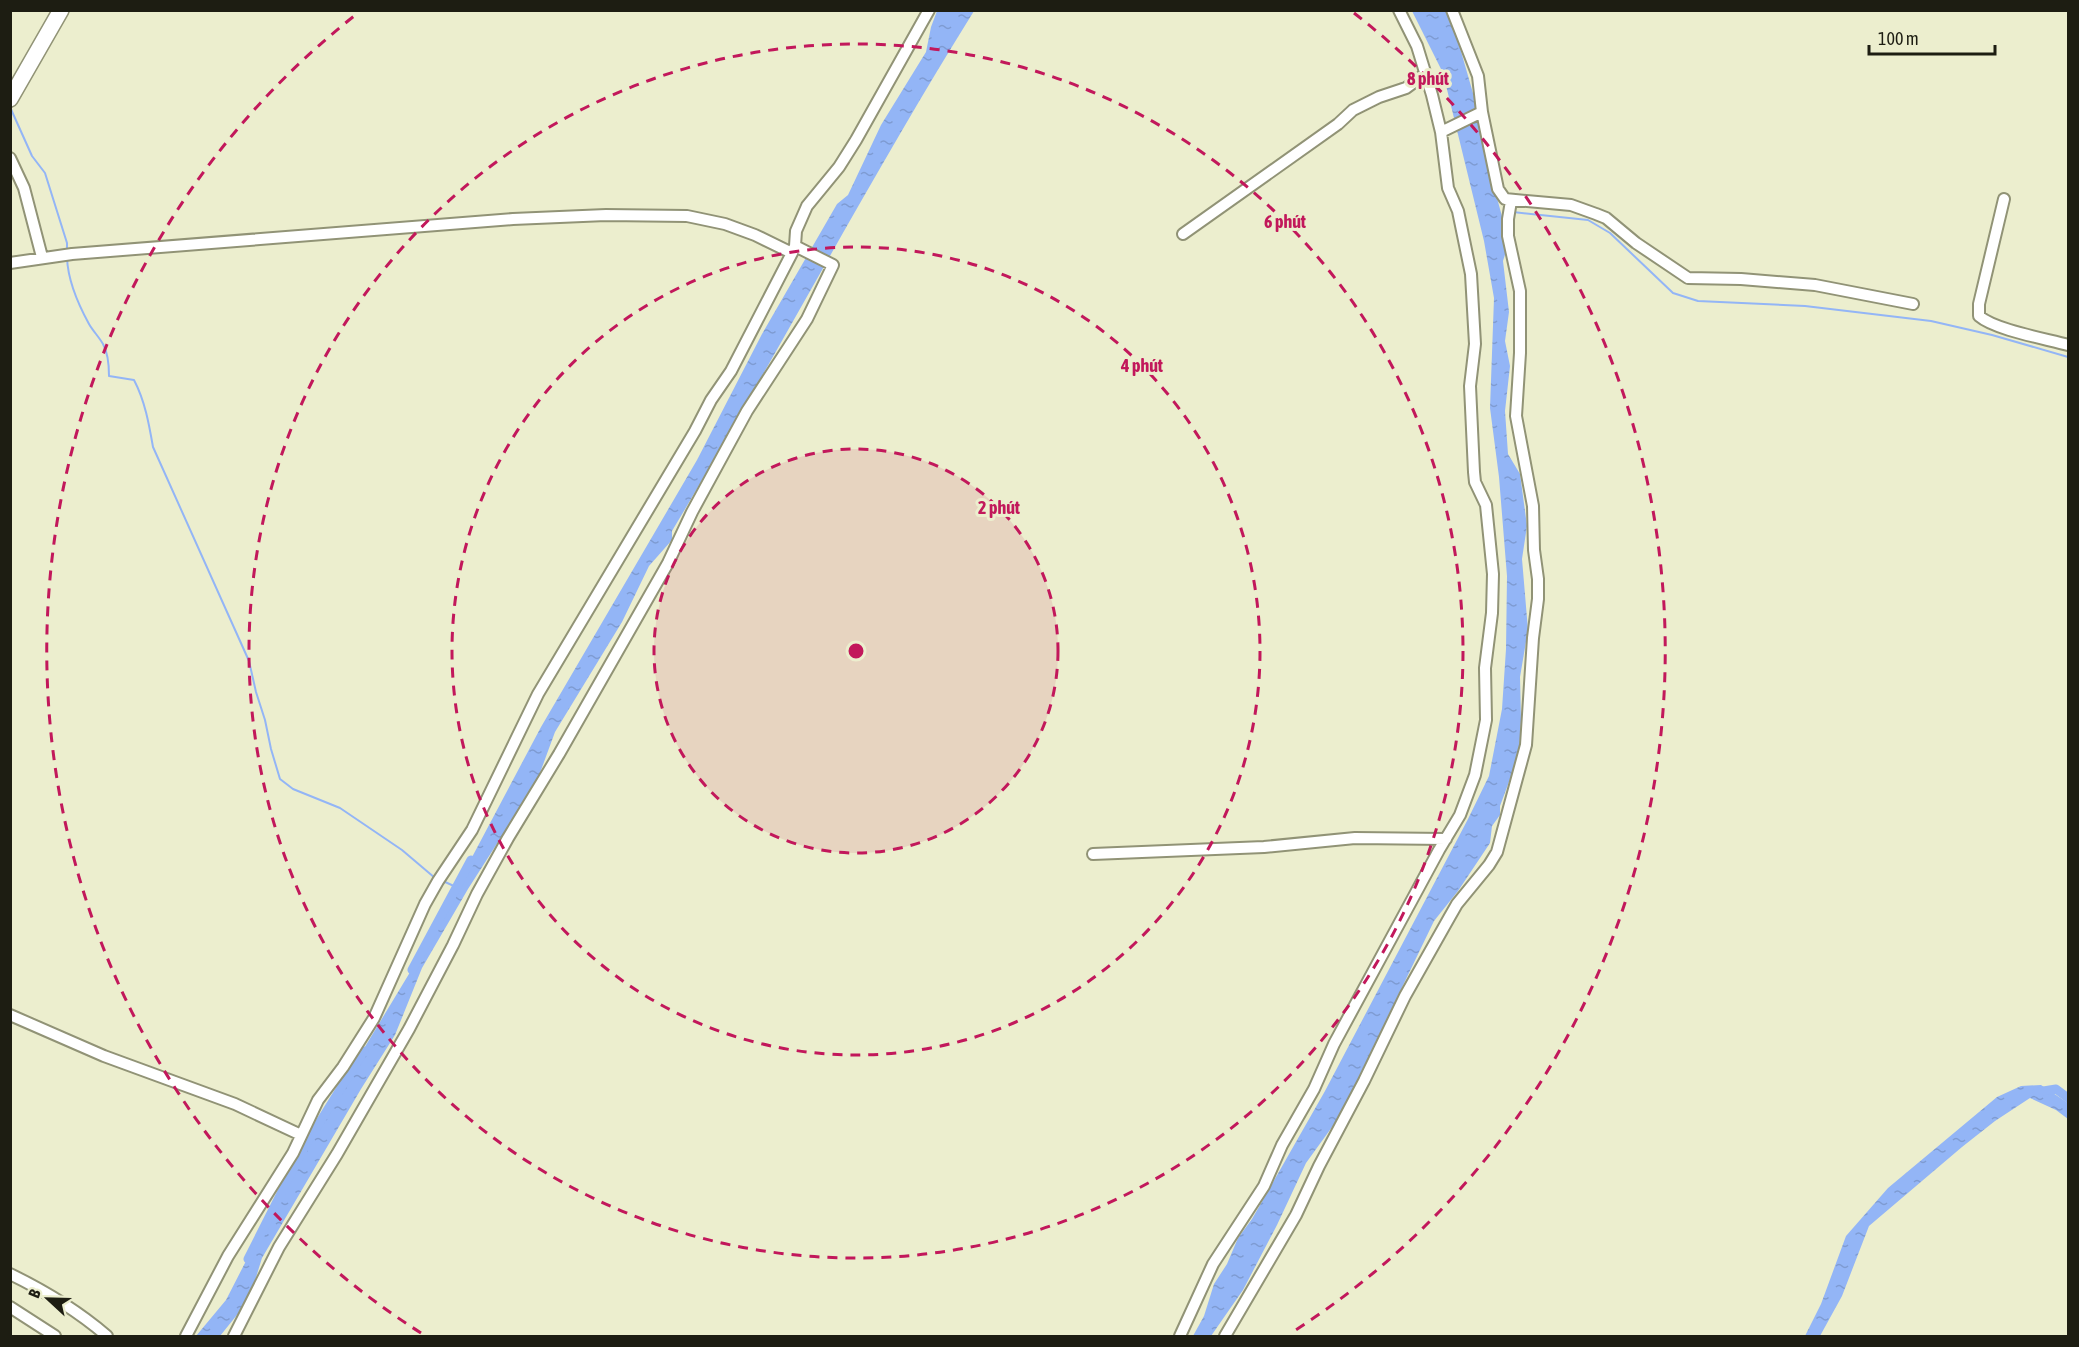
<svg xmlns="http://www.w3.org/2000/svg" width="2079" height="1347" viewBox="0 0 2079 1347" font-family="'Asap Condensed',sans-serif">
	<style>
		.water { fill: url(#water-ripples) }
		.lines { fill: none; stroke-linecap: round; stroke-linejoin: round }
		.stream { stroke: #93b5f6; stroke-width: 2 }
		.canal { stroke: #93b5f6; stroke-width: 9 }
		.minor-casing { stroke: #919376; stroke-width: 14 }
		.highway-casing { stroke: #919376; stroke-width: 18 }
		.minor { stroke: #fff; stroke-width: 10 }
		.highway { stroke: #fff; stroke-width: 15 }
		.ring { fill: none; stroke: #c2185b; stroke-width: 3; stroke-dasharray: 10 8 }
		.centre { fill: #c2185b; stroke: #eceece; stroke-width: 3 }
		.ring-label { font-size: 18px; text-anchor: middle; font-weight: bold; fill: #c2185b; stroke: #eceece; stroke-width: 6; stroke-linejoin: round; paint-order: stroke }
	</style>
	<defs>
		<pattern id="water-ripples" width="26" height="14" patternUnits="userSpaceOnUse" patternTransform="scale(1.5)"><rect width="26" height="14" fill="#93b5f6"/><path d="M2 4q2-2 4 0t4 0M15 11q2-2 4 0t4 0" fill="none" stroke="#7e9bd2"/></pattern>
	</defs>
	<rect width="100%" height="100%" fill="#eceece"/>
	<path class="water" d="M937 11H974C868 181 775 359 672 531V540L649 566 622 622 555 732 537 781 468 889 422 968 395 1035 361 1089 262 1258 249 1300 220 1336H196L226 1300 305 1146 418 959 541 727 697 460 762 334 837 204 848 195 881 125 926 52 931 27Z
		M1412 11H1447L1454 27 1485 135 1494 187 1509 242 1503 261 1509 312 1505 341 1510 366 1505 411 1508 454 1520 474 1527 526 1522 559 1528 630 1520 677 1521 720 1519 755 1500 806V815L1492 826 1490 843 1458 891 1434 921 1340 1116 1306 1163 1277 1225 1243 1290 1211 1336H1193L1204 1316 1214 1284 1227 1264 1238 1238 1252 1219 1325 1091 1468 819 1489 776 1502 709 1506 649 1507 576 1499 477 1490 408 1494 298 1484 241 1443 73Z
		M2041 1085 2068 1103V1119L2056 1110 2030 1098 1995 1121 1962 1147 1869 1226 1842 1296 1820 1336H1805L1821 1304 1846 1236 1888 1188 1997 1097 2021 1086Z"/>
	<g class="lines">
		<path class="stream" d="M10 107 32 156 45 173 67 243V252
			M1513 212 1588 220 1610 233 1673 293 1698 301 1805 306 1931 321 1992 335 2068 357
			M67 258C68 281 78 304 89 324 93 331 99 337 103 344 108 353 109 365 109 376L134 380C145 401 149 424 153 447L249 661 256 692 265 720 271 749 280 779 293 789 340 808 402 850 435 878
			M443 881 456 887"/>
		<path class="canal" d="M412 970 471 860
			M2037 1092 2056 1089 2068 1098
			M248 1259 305 1146 364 1051"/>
		<g class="minor-casing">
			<path id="minor" d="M1452 10 1478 76 1482 112 1498 189 1505 199 1571 205 1596 214 1606 218 1636 243 1688 278 1741 279 1815 285 1913 304
				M1441 132 1482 112
				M10 158 24 188 42 257
				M2004 199 1979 304V316C1995 330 2047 339 2068 345
				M1183 234 1338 124 1353 110 1379 97 1406 88 1425 74
				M10 263 72 254 513 219 606 215 687 216 725 224 755 235 792 253
				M1093 854 1264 847 1355 838 1446 839
				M10 1015 104 1056 235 1104 301 1135
				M10 1274C45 1291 78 1311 107 1336
				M10 1307 55 1336
				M186 1336 228 1256 293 1153 318 1100 343 1067 374 1018 425 904 438 881 472 830 538 694 695 431 711 400 731 371 792 253 795 246 796 231 807 206 839 167 856 140 929 10
				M234 1336 279 1247 337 1154 409 1029 453 945 477 894 508 838 559 754 668 563 692 512 747 411 807 319 833 265 795 246
				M1180 1336 1213 1264 1264 1186 1282 1145 1314 1089 1334 1044 1439 850 1460 815 1475 775 1486 720 1485 668 1492 613 1493 574 1486 505 1475 482 1474 472 1470 386 1475 344 1471 274 1458 211 1448 188 1441 132 1432 95 1417 46 1399 10
				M1225 1336 1296 1215 1319 1166 1364 1081 1405 996 1449 918 1457 904 1489 865 1497 852 1526 745 1533 638 1538 599V579L1534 550 1533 506 1516 416 1520 353V291L1508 236V219L1511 201"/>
		</g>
		<g class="highway-casing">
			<path id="highway" d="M10 99 61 10"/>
		</g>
		<use href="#minor" class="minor"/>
		<use href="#highway" class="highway"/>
	</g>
	<circle cx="856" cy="651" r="202" fill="#c2185b" fill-opacity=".12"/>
	<g class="ring">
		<circle cx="856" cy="651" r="202"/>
		<circle cx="856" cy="651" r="404"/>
		<circle cx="856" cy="651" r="607"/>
		<path d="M421 1333A809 809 0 0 1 358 13M1354 13A809 809 0 0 1 1291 1333"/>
	</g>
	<circle cx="856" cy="651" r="9" class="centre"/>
	<g class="ring-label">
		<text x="1428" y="85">8 phút</text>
		<text x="1285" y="228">6 phút</text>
		<text x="1142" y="372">4 phút</text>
		<text x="999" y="514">2 phút</text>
	</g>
	<rect width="2079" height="1347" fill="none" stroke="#1d1d12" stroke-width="24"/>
	<g transform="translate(48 1299) rotate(292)" stroke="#eceece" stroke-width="4.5" paint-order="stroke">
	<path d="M0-4.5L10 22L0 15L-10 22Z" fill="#1d1d12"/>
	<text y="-9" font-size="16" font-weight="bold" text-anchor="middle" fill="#1d1d12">B</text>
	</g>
	<path d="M1869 45v9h126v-9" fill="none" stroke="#1d1d12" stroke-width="3"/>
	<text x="1878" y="45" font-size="18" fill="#1d1d12" stroke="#eceece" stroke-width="4.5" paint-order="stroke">100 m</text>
</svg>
